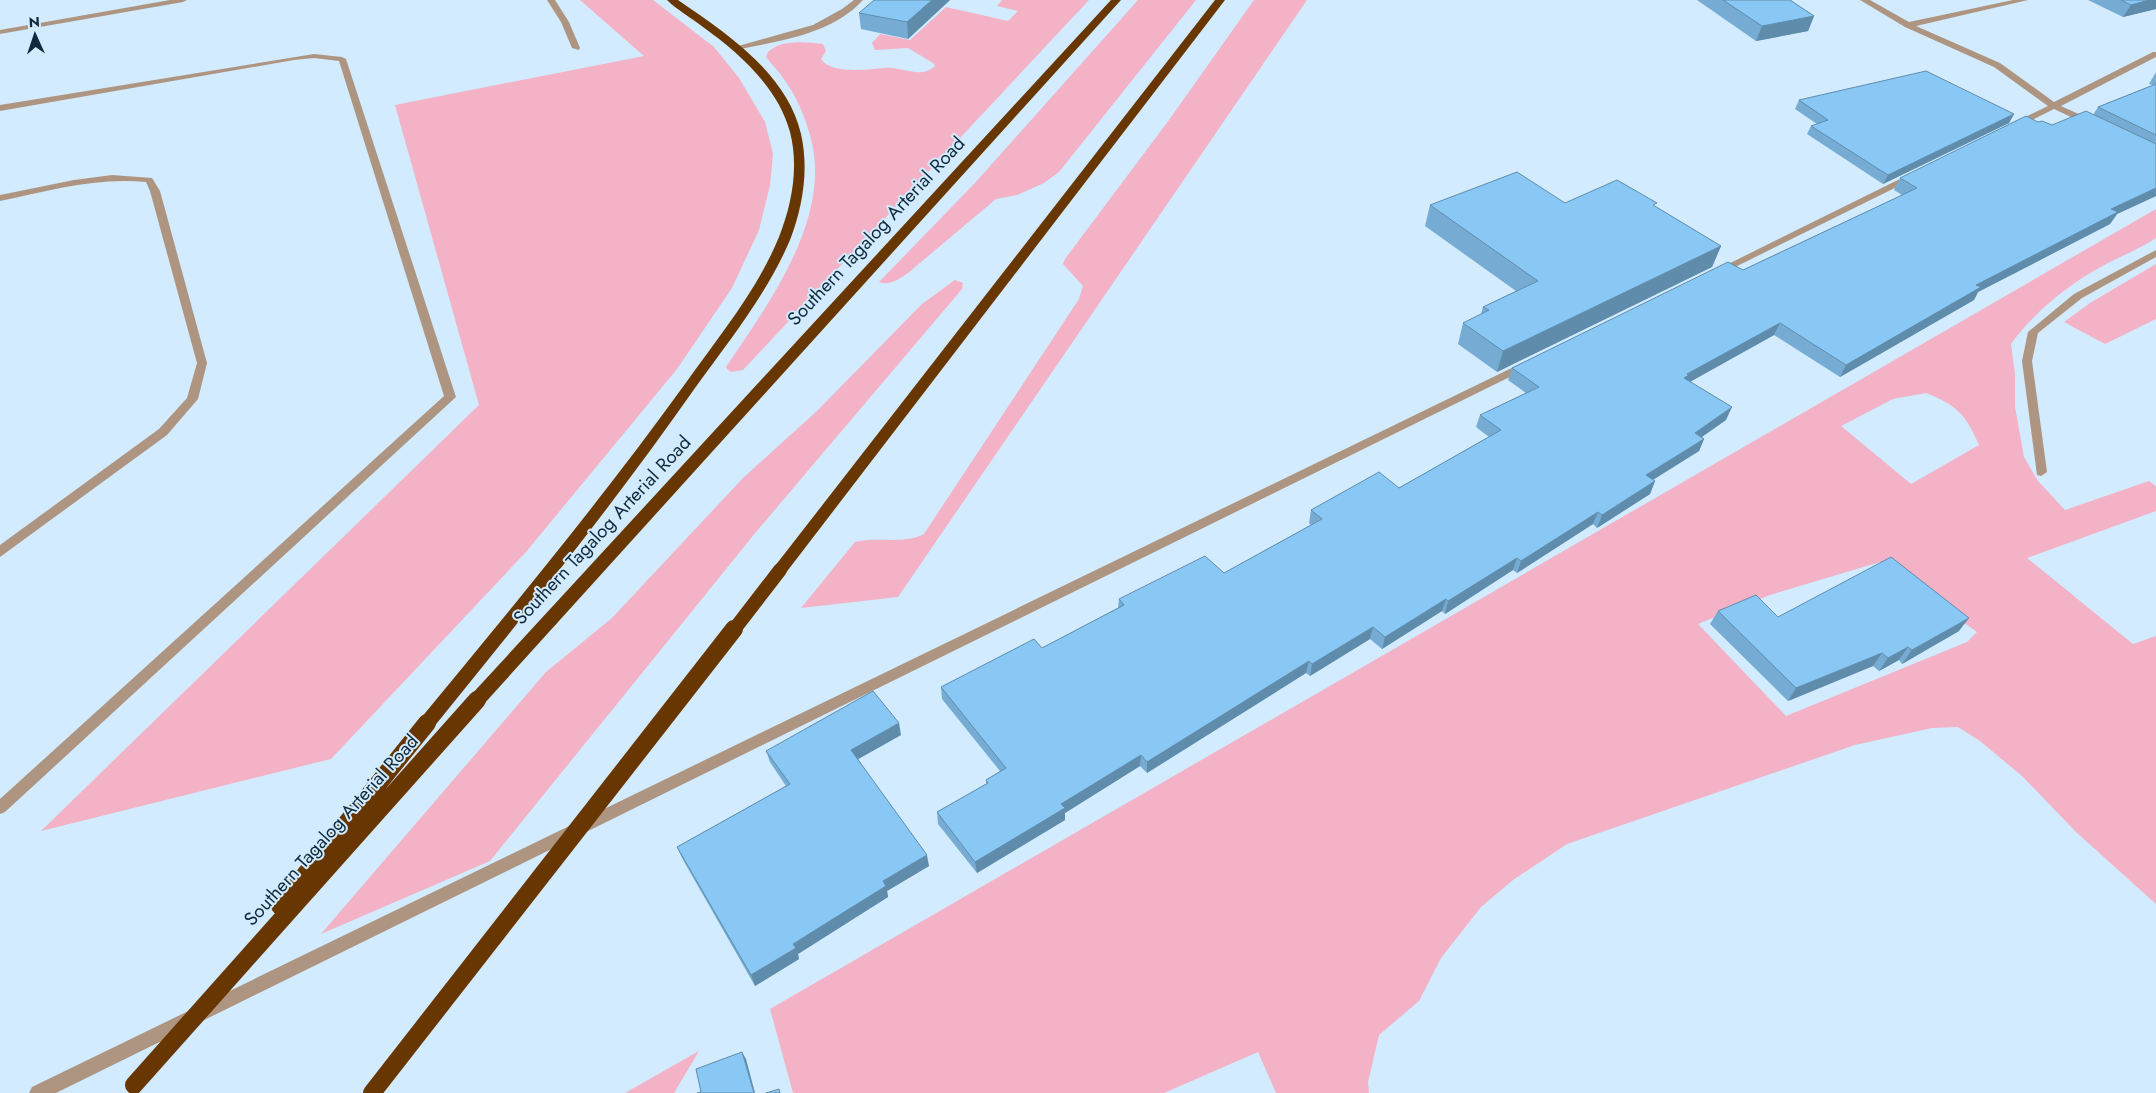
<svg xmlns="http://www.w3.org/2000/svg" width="2156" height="1093" viewBox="0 0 2156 1093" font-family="Jost,sans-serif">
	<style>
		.green { fill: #f3b2c5; fill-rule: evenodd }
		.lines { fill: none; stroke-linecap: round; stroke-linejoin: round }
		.lane { fill: #ae9581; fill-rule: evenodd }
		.street { fill: #ae9581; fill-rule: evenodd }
		.highway { fill: #683701; fill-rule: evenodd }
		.highway-bridge-far1 { stroke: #683701; stroke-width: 14 }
		.highway-bridge { stroke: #683701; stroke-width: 18 }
		.wall { fill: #76acd3 }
		.shaded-wall { fill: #608cac }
		.building { fill: #89c8f5; stroke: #608cac }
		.labels { text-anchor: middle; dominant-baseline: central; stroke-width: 4; stroke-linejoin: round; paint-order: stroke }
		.street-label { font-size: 19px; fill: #102a3b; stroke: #d2ebfe }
	</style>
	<rect width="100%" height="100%" fill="#d2ebfe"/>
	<path class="green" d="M580 0H653L714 47 739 78 765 122 773 154 770 185 759 230 732 288 677 369 526 552 331 759 41 831 479 405 395 105 644 56Z
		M1002 0H1089L743 370 731 372 727 369 726 367C767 306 827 225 813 148 809 125 797 96 783 78 778 70 771 64 766 57L768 52C781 39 807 42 823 44L826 51 821 59C831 75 870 69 885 68 902 66 920 80 935 66L933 63 908 48 875 50 872 43 880 34 910 40 946 7 1008 21 1018 11 997 6Z
		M1138 0H1196L1059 172 1044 183 1017 195 996 199 908 273C899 279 890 286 879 282L974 184Z
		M1254 0H1307L898 597 801 608 855 542C876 536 905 545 924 534L1079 299 1083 286 1063 264 1065 259 1169 120Z
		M2156 209V238C2141 248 2124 255 2108 263 2070 283 2036 310 2011 344L2015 374V407L2024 457 2038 481 2065 510 2149 481 2156 486V511L2027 558 2133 644 2156 636V904L2076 832 2022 776 1980 741 1958 727 1932 728 1855 745 1567 844 1513 880 1481 907 1441 958 1419 1001 1379 1035 1368 1082 1369 1093H1276L1258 1052 1164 1093H793L770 1009ZM1926 393C1957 405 1966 415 1979 445L1911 484 1841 426 1893 399ZM1880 562 1977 632 1967 642 1786 716 1698 624 1770 595Z
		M2156 264V319L2105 344 2064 322 2090 303Z
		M955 280 963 283 962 289 756 532 490 861 321 934 546 672 612 618 743 478 817 411 922 304Z
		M699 1051 674 1093H625Z"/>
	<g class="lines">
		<path class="lane" d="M854 0H863C831 35 778 41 735 50L731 48 813 25 842 9Z"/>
		<path class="street" d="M170 0H187L183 2 0 34V30Z
			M547 0H555L569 22 580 48 579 50 572 48 561 22Z
			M1860 0H1870L1909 22 2013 0H2028L1916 26 2000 63 2054 102 2153 52H2156V57L2061 106 2094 121V125H2088L2054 109 2016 128 2013 127V123L2048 106 1994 67 1905 27Z
			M314 54 342 57 346 59 456 397 5 812 0 814V799L444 396 339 61 314 58 294 60 0 111V105Z
			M1912 173 1915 174V178L1721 274 1717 275 1712 272Z
			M112 175 152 178 160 191 207 363 198 399 167 435 0 557V545L159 429 187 398 197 363 150 191 146 182C96 177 48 191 0 201V195L74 180Z
			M2156 250V257L2082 298 2038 333 2032 361 2047 472 2041 476 2037 475 2022 361 2028 332 2074 294Z
			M1524 362 1529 366 1528 368 56 1093H29L32 1087Z"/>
		<path class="highway" d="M667 0H678C726 33 787 73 801 134 809 169 803 206 790 240 767 294 729 341 695 388 613 505 523 617 433 728L427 730 421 728 419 723 421 718C511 609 602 499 685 384 718 337 757 291 779 237 792 204 799 167 790 132 778 87 739 53 703 27 692 18 677 10 667 0Z
			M1111 0H1121L483 705 477 707 471 705 469 700 471 695Z
			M1215 0H1225L785 574H775L772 570 775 566Z"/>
		<path class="highway-bridge-far1" d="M733 631 780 570"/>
		<path class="highway-bridge" d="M280 906 427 723
			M134 1085 477 700
			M372 1093 734 629"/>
	</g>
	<path class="wall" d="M950 0 908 39 861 29 859 13Z
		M1697 0H1790L1814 16 1808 31 1756 41Z
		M2088 0H2156V9L2123 17Z
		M2156 72V196L2117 214 2110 224 1978 292 1974 300 1840 377 1774 335 1690 382 1726 420 1702 437 1704 439 1699 451 1653 480 1655 481 1650 494 1597 528 1593 524 1517 573 1513 570 1445 614 1442 611 1382 649 1370 639 1310 676 1306 673 1147 773 1140 766 1065 813V820L977 873 938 824 937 812 986 784V780L1000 771 942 699 941 687 1042 648 1118 608 1119 599 1224 573 1311 525 1309 523 1311 510 1399 488 1489 437 1476 427 1480 415 1526 393 1508 380 1512 368 1743 270 1902 195 1894 190 1900 178 2038 122 2052 125 2093 115 2098 107 2153 85 2149 84Z
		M1799 100 2014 114 2009 123 1883 184 1807 134 1811 126 1817 124 1795 109Z
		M1565 203 1656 207 1721 246 1712 267 1497 372 1458 344 1463 323 1481 314 1483 307 1516 291 1425 226 1430 205Z
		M1718 611 1778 617 1959 631 1902 664 1899 660 1879 671 1873 666 1788 701 1710 624Z
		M901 735 858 759 929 866 887 891 888 897 798 954 799 959 755 986 682 858 677 847 786 786 770 762 766 751Z"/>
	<path class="shaded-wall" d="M932 0H950L908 39 907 22Z
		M2149 0H2156V9L2123 17 2131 5Z
		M1814 16 1808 31 1756 41 1762 26Z
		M2014 114 2009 123 1883 184 1888 175Z
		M2156 188V196L2117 214 2110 224 1978 292 1974 300 1840 377 1846 365 1976 285 2111 209Z
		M1721 246 1712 267 1497 372 1503 351Z
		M1780 323 1774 335 1686 384 1679 391 1687 374Z
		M1732 407 1726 420 1690 445 1695 433Z
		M1704 439 1699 451 1641 487 1646 475Z
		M1655 481 1650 494 1597 528 1602 515Z
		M1598 512 1593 524 1517 573 1521 561Z
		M1517 558 1513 570 1445 614 1448 601Z
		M1446 599 1442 611 1382 649 1385 637Z
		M1969 618 1959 631 1902 664 1912 650Z
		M1373 627 1370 639 1310 676 1312 664Z
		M1908 647 1899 660 1879 671 1888 658Z
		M1882 653 1873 666 1788 701 1796 688Z
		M1309 661 1306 673 1147 773V762Z
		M899 723 901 735 853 762 851 750Z
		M1141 755 1140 766 1065 813V820L977 873 975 862 1061 804Z
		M927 855 929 866 887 891 888 897 798 954 799 959 755 986 751 975 883 881Z
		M742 1052 746 1059 755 1093H754Z"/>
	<path class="building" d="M874 0H932L907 22 859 13Z
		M1723 0H1790L1814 16 1762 26Z
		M2121 0H2149L2131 5Z
		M1926 71 2014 114 1888 175 1811 126 1828 120 1799 100Z
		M2156 84V135L2098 107Z
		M2086 111 2156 144V188L2111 209 2118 212 1976 285 1981 287 1846 365 1780 323 1687 374 1689 375 1684 378 1732 407 1695 433 1704 439 1646 475 1655 481 1602 515 1598 512 1521 561 1517 558 1448 601 1446 599 1385 637 1373 627 1312 664 1309 661 1147 762 1141 755 1061 804 1065 808 975 862 937 812 988 783 986 780 1006 768 941 687 1034 639 1042 648 1124 605 1119 599 1205 556 1224 573 1322 519 1311 510 1379 472 1399 488 1501 430 1480 415 1539 387 1512 368 1728 262 1743 270 1917 188 1900 178 2026 116 2038 122 2042 121 2052 125Z
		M1517 172 1565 203 1617 180 1657 203 1653 205 1721 246 1503 351 1463 323 1489 310 1483 307 1538 281 1430 205Z
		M1891 557 1969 618 1912 650 1908 647 1888 658 1882 653 1796 688 1718 611 1756 595 1778 617Z
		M873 691 899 723 851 750 927 855 883 881 886 886 793 944 796 948 751 975 677 847 790 784 766 751Z
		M742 1052 754 1093H697L701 1092 696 1069Z
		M779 1089 780 1093H766Z"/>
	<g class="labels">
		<g class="street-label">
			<text transform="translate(876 231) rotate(-47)">Southern Tagalog Arterial Road</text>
			<text transform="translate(602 530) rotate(-47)">Southern Tagalog Arterial Road</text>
			<text transform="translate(331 830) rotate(-48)">Southern Tagalog Arterial Road</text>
		</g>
	</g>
	<g transform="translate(35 35) rotate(357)" stroke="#d2ebfe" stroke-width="4" paint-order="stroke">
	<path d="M0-4L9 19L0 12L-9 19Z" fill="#102a3b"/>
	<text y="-8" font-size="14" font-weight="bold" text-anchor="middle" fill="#102a3b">N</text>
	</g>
</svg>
